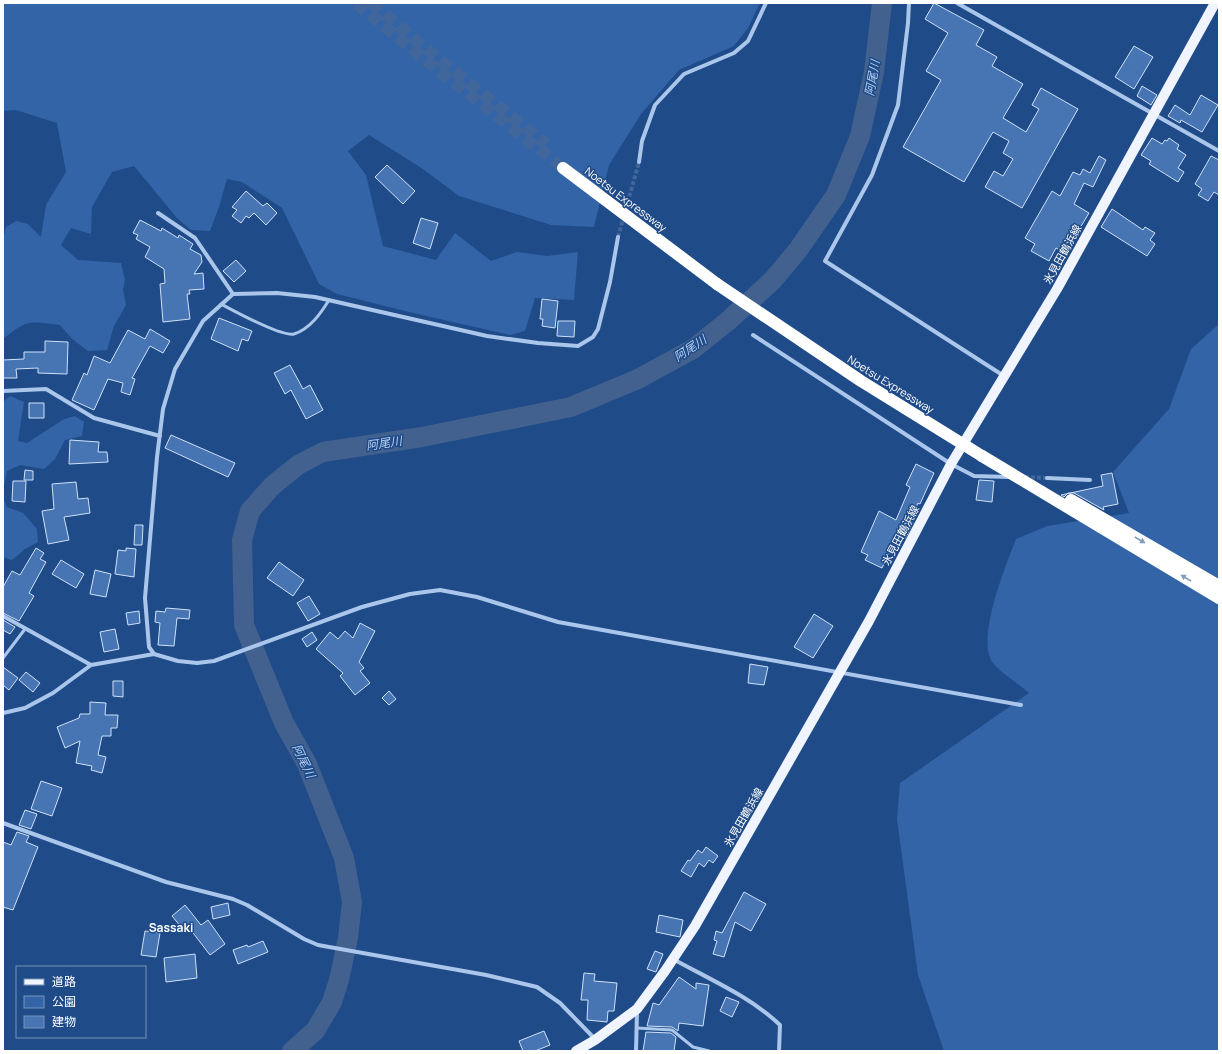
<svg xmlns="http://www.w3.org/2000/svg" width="1222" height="1054" viewBox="0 0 1222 1054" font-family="Manrope,'Noto Sans JP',sans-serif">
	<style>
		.green { fill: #3264a7 }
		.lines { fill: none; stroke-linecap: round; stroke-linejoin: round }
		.river { stroke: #42618f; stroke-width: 20 }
		.building { fill: #4774b2; stroke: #cfe1f8 }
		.street-tunnel { stroke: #41669b; stroke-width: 4; stroke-dasharray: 4 2; stroke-linecap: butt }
		.highway-tunnel { stroke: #41669b; stroke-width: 12; stroke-dasharray: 12 6; stroke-linecap: butt }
		.lane { stroke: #aac6eb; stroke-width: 3 }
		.street { stroke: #aac6eb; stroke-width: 4 }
		.primary { stroke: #eff4fe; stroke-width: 10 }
		.highway { stroke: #fff; stroke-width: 12 }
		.highway-bridge { stroke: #fff; stroke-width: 12 }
		.oneway { fill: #849cbe }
		.labels { text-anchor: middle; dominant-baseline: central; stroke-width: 3; stroke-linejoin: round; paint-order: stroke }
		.street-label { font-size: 11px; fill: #fff; stroke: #1f4b89 }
		.water-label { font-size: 12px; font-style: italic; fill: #b6d0f2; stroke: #1f4b89 }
		.neighbourhood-label { font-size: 12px; font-weight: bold; fill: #fff; stroke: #1f4b89 }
	</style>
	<rect width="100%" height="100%" fill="#1f4b89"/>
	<path class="green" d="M3 3H760L748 28 734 46 679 70 641 114 609 165 594 227 551 225 459 196 423 169 369 135 348 151 366 175 383 246 436 260 455 233 491 261 517 252 547 256 578 252 574 300 535 298 525 331 510 335 409 312 337 294 319 284 282 208 242 182 227 179 219 207 210 231 191 230 177 218 134 166 112 172 92 207 91 234 71 228 61 245 78 260 121 263 125 280 123 290 126 305 114 326 107 350 88 351 72 339 60 325C29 321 28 319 3 339V240L6 227 16 221 28 224 41 237 46 205 66 172 57 123 16 110 3 111Z
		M1219 324V1051H944L918 975 897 819 900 783 1029 693C1018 683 1003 675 993 663 975 640 1006 565 1016 539L1047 526 1129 513 1113 472 1169 409 1191 349Z
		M10 396 24 402 18 441 27 443 64 419 75 416 84 422 82 436 65 440 55 459 44 469 20 465 7 471 3 491V402Z
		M3 497 7 507 23 513 37 529 38 542 25 549 12 560 3 557Z"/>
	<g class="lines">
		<path class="river" d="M292 1051 315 1031 332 1002 339 980 348 938 352 902 344 858 307 764 284 723 244 625 242 540 250 511 272 486 298 465 323 452 422 437 571 407 638 379 693 349 728 321 772 281 798 250 836 195 860 136 874 72 882 3"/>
	</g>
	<path class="building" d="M934 3 984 30 976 45 997 57 992 66 1023 84 1003 118 1026 132 1039 109 1032 105 1041 88 1078 109 1022 208 985 187 994 171 1003 176 1013 159 1003 153 1009 141 993 132 964 182 903 147 941 80 926 71 948 33 925 19Z
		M1134 46 1153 57 1134 89 1115 77Z
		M1142 86 1157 95 1151 105 1137 96Z
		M1201 95 1218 105 1202 132 1181 120 1180 123 1168 116 1175 105 1190 115Z
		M1152 138 1162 144 1165 140 1167 141 1169 138 1179 145 1177 149 1186 155 1178 168 1184 172 1178 182 1149 164 1151 161 1141 155Z
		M1099 156 1106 160 1093 187 1084 183 1074 204 1089 213 1065 253 1056 248 1049 261 1031 251 1035 244 1025 238 1052 191 1060 196 1073 172 1080 175 1083 169 1090 173Z
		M1211 156 1219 160V195L1214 192 1208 201 1198 195 1202 189 1195 184Z
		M387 165 415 191 403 204 375 177Z
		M246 191 263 206 267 203 277 213 266 225 254 213 249 218 246 216 241 223 232 216 237 210 232 207Z
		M1112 209 1143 230 1145 227 1155 233 1150 240 1155 244 1147 256 1101 227Z
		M421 218 438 223 430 249 413 243Z
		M140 220 161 231 162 228 178 238 179 235 193 244 190 249 201 255 202 262 194 274 203 273 204 289 189 290 190 294H187L190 319 163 322 160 284 165 283 164 269 145 257 150 247 136 239 138 235 133 233Z
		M236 260 246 271 234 282 223 271Z
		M542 299 558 301 555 328 542 326 543 319H540Z
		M219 318 252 331 248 341 242 339 238 351 211 339Z
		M558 321H575L574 337 557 336Z
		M150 329 170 341 163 353 150 346 132 378 135 379 130 395 121 392 123 383 108 379 94 410 72 400 84 373 87 375 94 356 110 363 128 330 145 339Z
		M45 341 68 342 67 374 38 373V368L16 369 17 378H3V360L24 359V352H45Z
		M290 365 303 389 310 385 323 410 306 419 291 390 285 394 274 373Z
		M29 403H44V418H29Z
		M171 435 235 463 228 477 165 448Z
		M70 440 99 442 98 452H107L108 462 69 464Z
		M916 464 934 473 920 504 918 503 910 521 913 523 905 539 897 536 882 568 865 560 868 555 861 552 879 511 896 520 910 487 906 485Z
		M25 470 33 471V480H24Z
		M1112 473 1118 504 1103 507 1104 510 1074 493H1068L1064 497 1061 495 1103 486 1101 475Z
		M979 480 994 481 992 502 976 500Z
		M13 481H26L25 502 12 501Z
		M76 482 78 499 88 498 90 513 64 517 69 540 48 544 42 511 54 509 52 484Z
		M135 525H143L142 545H134Z
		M36 548 44 553 40 559 46 562 29 593 34 596 19 621 3 613V587L12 571 20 575Z
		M126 548 136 549 134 577 115 574 118 550 126 551Z
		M61 560 84 574 76 588 52 574Z
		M279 562 304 580 293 596 267 578Z
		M95 570 111 574 106 597 90 594Z
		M309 596 320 614 308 621 297 603Z
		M166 608 190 610 189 619 177 618 174 646 158 645 160 623 155 622 156 611 165 612Z
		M139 611 140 623 128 625 126 613Z
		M814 614 833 626 813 658 794 647Z
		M3 620 15 627 10 634 3 630Z
		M360 623 375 631 359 662 364 668 360 671 370 683 355 695 340 676 343 673 316 649 330 632 338 639 345 631 353 638Z
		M115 629 119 649 104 652 100 632Z
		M312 632 317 640 307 647 302 639Z
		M750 664 768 667 764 685 748 683Z
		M3 667 18 678 9 690 3 685Z
		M26 672 40 683 33 692 19 680Z
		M113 681H123V697L113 696Z
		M389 691 396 699 389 705 382 698Z
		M90 702 106 703 105 715H118L117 728H111V736H102L98 755 106 757 102 773 91 770 92 766 76 763 80 741 65 748 57 727 79 718 80 714H90Z
		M41 781 62 788 52 816 31 809Z
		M25 810 37 814 31 829 19 825Z
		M17 832 29 836 26 842 38 847 13 910 3 907V842L11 845Z
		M706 847 718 856 713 863 709 860 704 867 699 863 691 877 681 871 688 860 690 861 698 850 702 853Z
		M744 892 766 904 751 931 735 922 724 957 713 954 717 941 714 940 716 931 722 933Z
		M228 903 230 915 213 919 211 907Z
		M185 905 201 925 208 920 225 944 210 955 187 925 182 928 172 916Z
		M659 915 683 920 680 937 656 932Z
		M145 931 160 933 156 957 141 955Z
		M263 941 268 952 238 964 233 950 247 945 248 947Z
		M655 951 663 954 656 972 647 969Z
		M195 954 197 978 166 982 164 958Z
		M584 973 595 974 594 981 617 983 614 1011H608L607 1022 587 1020 588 1000H581Z
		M679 977 696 989V983L709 985 703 1026 679 1023 678 1031 672 1027 647 1026 653 1003 659 1005Z
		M726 997 739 1002 732 1017 720 1011Z
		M544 1031 550 1045 535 1051H523L519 1041Z
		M646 1032 671 1033 676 1037 674 1051H643Z"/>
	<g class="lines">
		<path class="street-tunnel" d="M618 237 639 162
			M1025 477 1047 478"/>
		<path class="highway-tunnel" d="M356 3 428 62 563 168
			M371 3 435 56 546 144"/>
		<path class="lane" d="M221 304C234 311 282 337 294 334 310 329 321 313 329 300
			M3 658 25 629
			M637 1028 672 1030 693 1047 709 1051"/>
		<path class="street" d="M909 3 908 23 898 105 872 175 825 261 1004 376
			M957 3 1219 151
			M639 162 642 141 655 105 684 74 734 53 748 41 766 3
			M158 213 195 238 233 294
			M753 335 951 464 974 476 1009 477
			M3 391 46 389 94 418 160 436
			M1047 478 1090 480
			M3 616 91 665
			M154 654 149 647 145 598 157 457 163 409 175 369 203 321 233 294 277 293 315 297 487 336 538 343 578 346 593 337 598 329 610 282 618 237
			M3 713 25 708 53 693 91 665 154 654 178 661 197 663 214 661 362 607 410 594 440 590 477 597 558 622 1021 705
			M3 823 166 882 233 899 247 905 304 939 318 945 486 975 537 987 560 1003 595 1039
			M673 959C709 979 751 997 780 1025L779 1051
			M636 1051 637 1011"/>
		<path class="primary" d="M576 1051 595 1040 637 1009 665 971 695 926 869 621 951 464 1057 289 1215 3"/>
		<path class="highway" d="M563 168 717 284
			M982 456 1219 598
			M1071 500 1219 586"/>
		<path class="highway-bridge" d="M717 284 861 381 982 456"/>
	</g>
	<defs><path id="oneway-solid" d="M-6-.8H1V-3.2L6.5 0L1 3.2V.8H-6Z"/></defs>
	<g class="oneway">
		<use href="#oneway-solid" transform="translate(1140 540) rotate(30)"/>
		<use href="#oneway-solid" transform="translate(1186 578) rotate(-149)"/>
	</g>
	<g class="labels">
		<g class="street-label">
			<text transform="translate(626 199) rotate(37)">Noetsu Expressway</text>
			<text transform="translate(1062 254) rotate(-61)">氷見田鶴浜線</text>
			<text transform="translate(891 384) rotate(32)">Noetsu Expressway</text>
			<text transform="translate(900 535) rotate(-62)">氷見田鶴浜線</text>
			<text transform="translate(743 817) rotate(-60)">氷見田鶴浜線</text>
		</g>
		<g class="water-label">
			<text transform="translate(872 78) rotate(-80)">阿尾川</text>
			<text transform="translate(690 348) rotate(-34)">阿尾川</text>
			<text transform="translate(384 443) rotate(-8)">阿尾川</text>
			<text transform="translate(304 761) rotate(64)">阿尾川</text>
		</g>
		<g class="neighbourhood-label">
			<text x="171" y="927">Sassaki</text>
		</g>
	</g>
	<rect width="1222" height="1054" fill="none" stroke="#ffffff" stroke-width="8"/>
	<rect x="16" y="966" width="130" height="72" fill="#1f4b89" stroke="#7993b8"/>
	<rect x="24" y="979" width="20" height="6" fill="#eff4fe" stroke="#7993b8"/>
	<text x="52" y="986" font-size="12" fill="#ffffff">道路</text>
	<rect x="24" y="996" width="20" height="12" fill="#3264a7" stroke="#7993b8"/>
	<text x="52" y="1006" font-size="12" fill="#ffffff">公園</text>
	<rect x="24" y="1016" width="20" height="12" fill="#4774b2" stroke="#7993b8"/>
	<text x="52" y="1026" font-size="12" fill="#ffffff">建物</text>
</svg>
